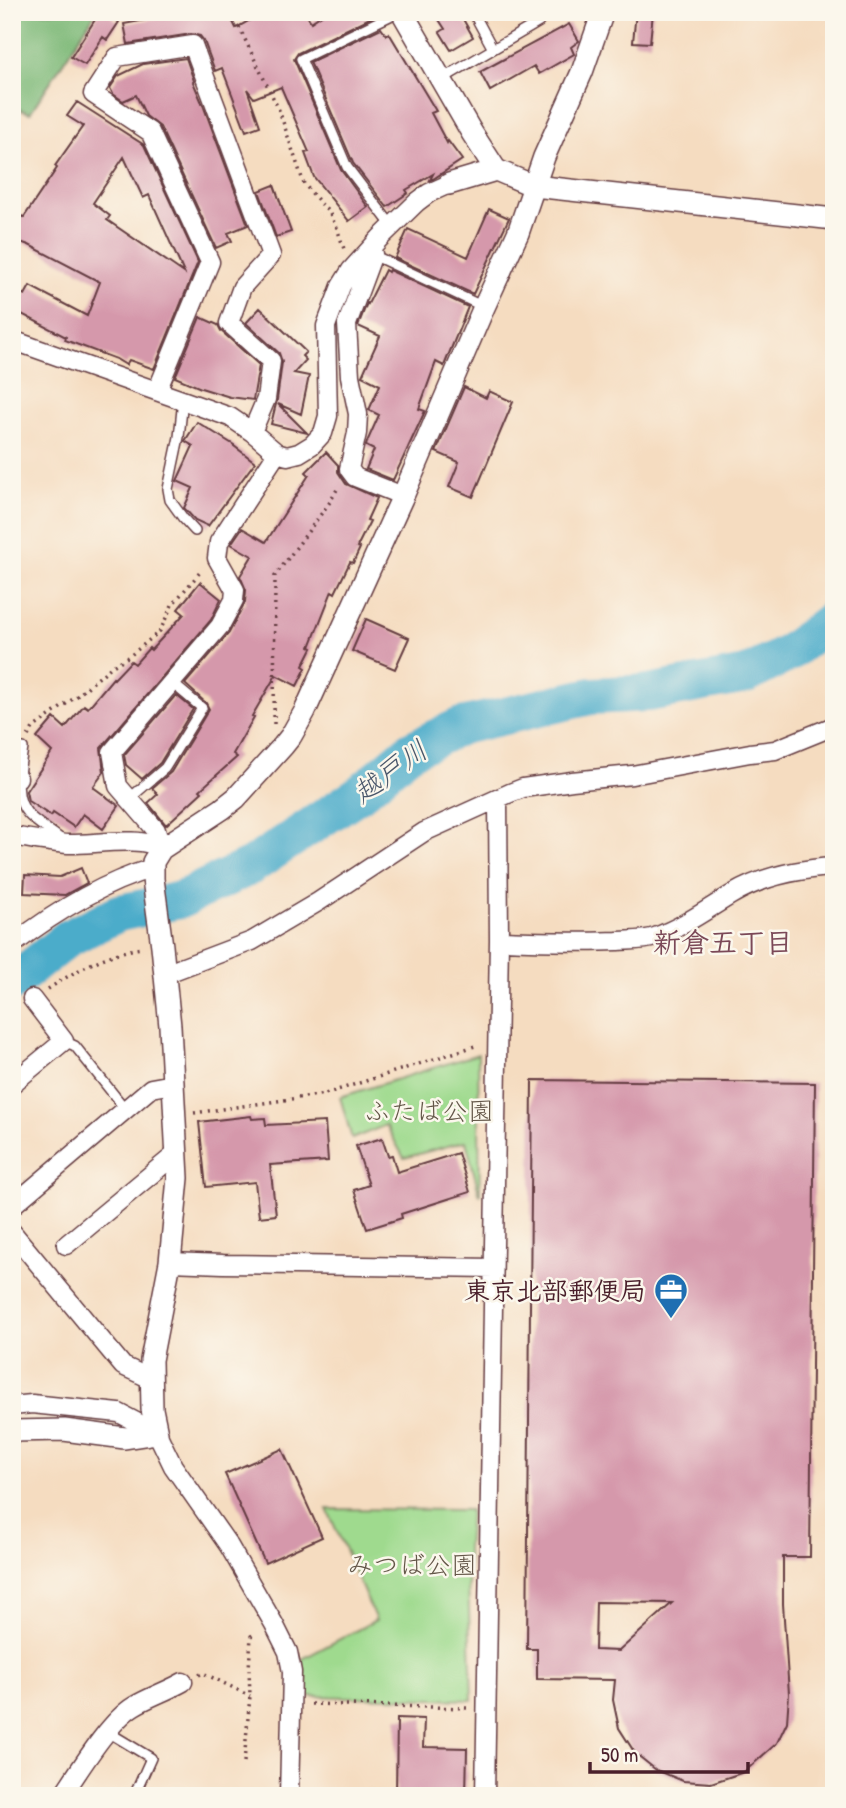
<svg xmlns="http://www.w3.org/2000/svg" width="846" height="1808" viewBox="0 0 846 1808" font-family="'Patrick Hand','Klee One',sans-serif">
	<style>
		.green { fill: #9fda8e; stroke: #747c5c; stroke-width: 2 }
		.forest { fill: #7fba79; stroke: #646c52; stroke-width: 2 }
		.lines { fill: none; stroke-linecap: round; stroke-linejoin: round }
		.river { stroke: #4bacca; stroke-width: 38 }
		.building { fill: #d598ab; fill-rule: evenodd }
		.service-casing { stroke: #643b41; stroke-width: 12 }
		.minor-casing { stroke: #643b41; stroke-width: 21 }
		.tertiary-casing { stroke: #643b41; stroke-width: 24 }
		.path { stroke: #643b41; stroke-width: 3.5; stroke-dasharray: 2 5; stroke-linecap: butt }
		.service { stroke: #fff; stroke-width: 9 }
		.minor { stroke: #fff; stroke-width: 18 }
		.tertiary { stroke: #fff; stroke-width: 21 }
		.labels { text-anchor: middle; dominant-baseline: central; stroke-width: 5; stroke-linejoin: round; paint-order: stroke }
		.park-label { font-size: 26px; fill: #645749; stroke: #fbf7ec }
		.poi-label { font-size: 26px; font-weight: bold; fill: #4a1f2b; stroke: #fbf7ec; text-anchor: end }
		.water-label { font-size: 28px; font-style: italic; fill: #4a576b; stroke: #fbf7ec }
		.neighbourhood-label { font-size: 28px; font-weight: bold; fill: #7b4958; stroke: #fbf7ec }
	</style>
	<rect width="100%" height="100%" fill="#fbf7ec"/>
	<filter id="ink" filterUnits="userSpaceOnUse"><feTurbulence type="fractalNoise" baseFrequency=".0143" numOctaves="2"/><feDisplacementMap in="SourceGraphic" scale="14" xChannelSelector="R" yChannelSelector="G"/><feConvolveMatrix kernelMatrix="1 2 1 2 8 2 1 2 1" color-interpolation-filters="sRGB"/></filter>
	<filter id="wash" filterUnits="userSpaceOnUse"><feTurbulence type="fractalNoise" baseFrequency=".00686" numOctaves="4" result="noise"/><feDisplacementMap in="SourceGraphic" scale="28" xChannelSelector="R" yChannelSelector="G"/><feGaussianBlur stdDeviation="1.57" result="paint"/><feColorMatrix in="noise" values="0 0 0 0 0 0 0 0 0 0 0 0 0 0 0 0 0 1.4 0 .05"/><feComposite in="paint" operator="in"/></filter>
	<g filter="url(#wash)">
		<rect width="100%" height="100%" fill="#f5dcc0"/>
		<path class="green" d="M478 1054 480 1196 466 1141 404 1158 386 1125 352 1139 340 1097Z
			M327 1509 470 1510 467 1549 472 1700 304 1696 302 1659 376 1620Z"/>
		<path class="forest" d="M12 12H96L30 113 12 107Z"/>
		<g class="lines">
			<path class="river" d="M12 983 68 938 119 913 180 900 251 866 359 794 411 750 461 726 591 696 648 693 746 675 787 654 834 618"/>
		</g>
		<g id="blocks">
			<path class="building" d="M100 12H105L119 22 107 40 103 37 85 65 71 57Z
				M176 12H228V19L233 22 236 28 264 12H305L311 22 326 12H372L374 16 298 53 294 59 341 170 368 207 349 221 314 177 305 153 309 152 281 87 254 98 247 89 260 126 246 131 222 68 215 71 204 41 200 36 191 34 128 44 124 24 167 16Z
				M434 12H459L473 37 451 50 440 32 445 29Z
				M636 12H653L650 43 633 42Z
				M569 24 579 41 571 47 574 54 539 74 534 66 490 91 480 72Z
				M381 28 386 35 389 33 436 111 431 113 447 143 448 141 462 160 433 179 430 180 433 174 406 190 408 193 387 207 353 163 310 62Z
				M186 58 194 81 193 82 203 105 248 225 228 233 232 241 216 248 160 127 146 116 136 95 123 101 113 94 110 88 118 76 143 64Z
				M77 102 144 145 198 262 154 369 129 360 126 365 116 359 65 340 66 337 12 309V289L25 295 30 286 87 316 100 282 29 245 14 240 21 216 24 217 57 168 55 166 83 126 67 116ZM124 157 143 198 149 195 184 273 107 220 110 216 93 203Z
				M274 185 291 232 276 237 259 191Z
				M489 209 509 218 473 294 395 258 408 229 468 257Z
				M385 270 388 272 389 270 468 307 444 366 436 362 419 409 425 411 393 480 366 469 374 450 366 446 367 442 379 415 369 410 380 385 362 376 380 336 358 326 367 303 368 304Z
				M260 308 306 352 302 356 306 360 294 373 309 376 301 414 278 404 307 433 271 424 277 400 282 362 279 353 246 323Z
				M200 317 218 325 221 331 259 365 253 400 230 397 201 388 175 377Z
				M464 387 486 398 489 391 513 402 473 497 449 487 459 462 436 452Z
				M197 422 234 445V446L255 462 208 526 195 520 184 508 193 488 177 481 193 446 185 441Z
				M326 452 338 465V472L346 484 377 498 367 520 370 521 357 547 360 548 353 563 350 562 335 593 332 591 310 647 312 648 303 666 306 668 297 686 276 675 252 716 254 717 233 754 237 757 200 790 202 792 166 825 148 803 158 794 152 788 171 772 209 709 206 703 185 684 229 633 245 602 246 590 240 576 252 556 231 544 242 528 266 542 309 475 306 472Z
				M200 582 221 599 211 620 101 748 104 772 93 787 119 806 103 829 83 814 74 827 53 813 51 816 28 801 26 791 52 752 37 738 54 718 65 728 84 705 88 708 113 678 114 679 131 661 135 664 149 648 151 650 184 614 178 609Z
				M366 619 409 638 395 669 352 651Z
				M176 695 193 709 160 763 142 779 126 765 124 755Z
				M81 868 87 883 65 895 24 893 25 875 60 877Z
				M532 1080 815 1083 810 1557H783V1604L789 1694 787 1722 777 1743 744 1772 711 1783 683 1781 656 1770 635 1753 619 1728 613 1700 615 1680 537 1679V1649H527ZM596 1602 672 1603 619 1651 595 1650Z
				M251 1116 252 1119 265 1118 266 1125 325 1122 328 1161 270 1165 276 1215 259 1217 255 1182 206 1187 199 1122Z
				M382 1138 388 1156 392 1155 397 1172 458 1153 470 1192 401 1214 402 1218 367 1229 354 1190 369 1185 356 1146Z
				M282 1449 322 1537 265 1563 225 1474Z
				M397 1718 424 1719 423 1747 467 1748 466 1796H396Z"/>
		</g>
	</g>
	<g filter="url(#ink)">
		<use href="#blocks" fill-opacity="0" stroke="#643b41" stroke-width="2"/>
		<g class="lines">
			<g class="service-casing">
				<path id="service" d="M473 12 493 49
					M583 12 601 18
					M234 15 238 12
					M442 79 539 22 545 12
					M392 226 347 167 301 59 398 12
					M373 255 484 307
					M183 400 179 437 168 489 170 500 183 518 195 531
					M23 748C20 770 12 796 28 814 37 824 53 832 64 842
					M129 799 165 768 202 708 171 682
					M64 1041 75 1046 126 1110
					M108 1732 151 1758 134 1796"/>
			</g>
			<g class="minor-casing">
				<path id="minor" d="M373 254 347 324 350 376 358 414 357 433 349 469 355 477 403 496
					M12 340 230 417 252 432 277 453 287 456 299 453 312 445 323 433 328 416 326 326 341 286 351 270 380 238 417 202 429 193 449 184
					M157 391 210 262 150 132 93 94 117 57 193 45 271 255 242 287 229 323 271 361 266 399 252 432
					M12 778H18
					M12 836C31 839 50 843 68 844 91 845 145 835 161 849
					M161 849 156 830 118 786 112 752 220 626 234 600 235 590 217 558 219 542 277 453
					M499 940C538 941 578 943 617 941 630 940 644 941 655 937 683 927 706 910 731 895 761 877 798 869 834 867
					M12 945C55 912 102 883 153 868
					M165 974 252 941 318 902 424 832 510 793 523 788 572 781 632 775 750 753 775 750 834 726
					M12 1084 64 1041 32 999
					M12 1206 151 1088 173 1084
					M12 1232 123 1366 151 1379
					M66 1245 177 1153
					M170 1262 223 1264 493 1268
					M12 1406 32 1404 119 1413 157 1433 173 1466 229 1546 274 1624 288 1652 292 1672 289 1796
					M62 1796C79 1771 109 1721 134 1706 149 1697 167 1691 183 1682
					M485 1796 499 940 498 799"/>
			</g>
			<g class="tertiary-casing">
				<path id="tertiary" d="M402 12 472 133 496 170
					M449 184 496 170 534 186 834 219
					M12 1431 64 1430 125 1438 157 1433 152 1409 151 1360 170 1262 178 1178 170 1026 162 946 153 879V862L161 849 222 809 236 798 283 746 291 736 305 711 403 496 484 307 518 233 544 157 582 72 603 12"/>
			</g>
			<path class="path" d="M239 27 279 110 304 184 330 214 337 228 344 249
				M274 724 275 576 330 502 339 486
				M28 736 33 728 77 696 111 667 131 655 160 631 172 605 202 570
				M48 989C77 970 108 952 143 948
				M194 1113 325 1094 478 1045
				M199 1675 203 1673 250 1696
				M311 1704 467 1708
				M244 1762 250 1696 249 1669 251 1636 256 1633"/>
			<use href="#service" class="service"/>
			<use href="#minor" class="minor"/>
			<use href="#tertiary" class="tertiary"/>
		</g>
	</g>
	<defs>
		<g id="office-pin" transform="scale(1.75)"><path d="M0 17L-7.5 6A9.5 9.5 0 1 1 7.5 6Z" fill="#1f6fb2" stroke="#fbf7ec"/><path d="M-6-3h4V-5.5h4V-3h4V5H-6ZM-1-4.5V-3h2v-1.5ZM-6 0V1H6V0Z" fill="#fff"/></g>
	</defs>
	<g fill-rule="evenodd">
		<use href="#office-pin" x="671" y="1290"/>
	</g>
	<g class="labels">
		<g class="park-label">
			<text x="429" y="1110">ふたば公園</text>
			<text x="412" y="1564">みつば公園</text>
		</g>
		<g class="poi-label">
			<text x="646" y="1290">東京北部郵便局</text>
		</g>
		<g class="water-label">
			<text transform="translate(390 771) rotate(-36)">越戸川</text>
		</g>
		<g class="neighbourhood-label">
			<text x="723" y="942">新倉五丁目</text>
		</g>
	</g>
	<rect width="846" height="1808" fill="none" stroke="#fbf7ec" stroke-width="42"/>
	<path d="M590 1762v10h158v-10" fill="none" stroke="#4a1f2b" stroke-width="3.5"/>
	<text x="601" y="1762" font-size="21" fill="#4a1f2b" stroke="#fbf7ec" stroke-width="5" paint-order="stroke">50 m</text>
</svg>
